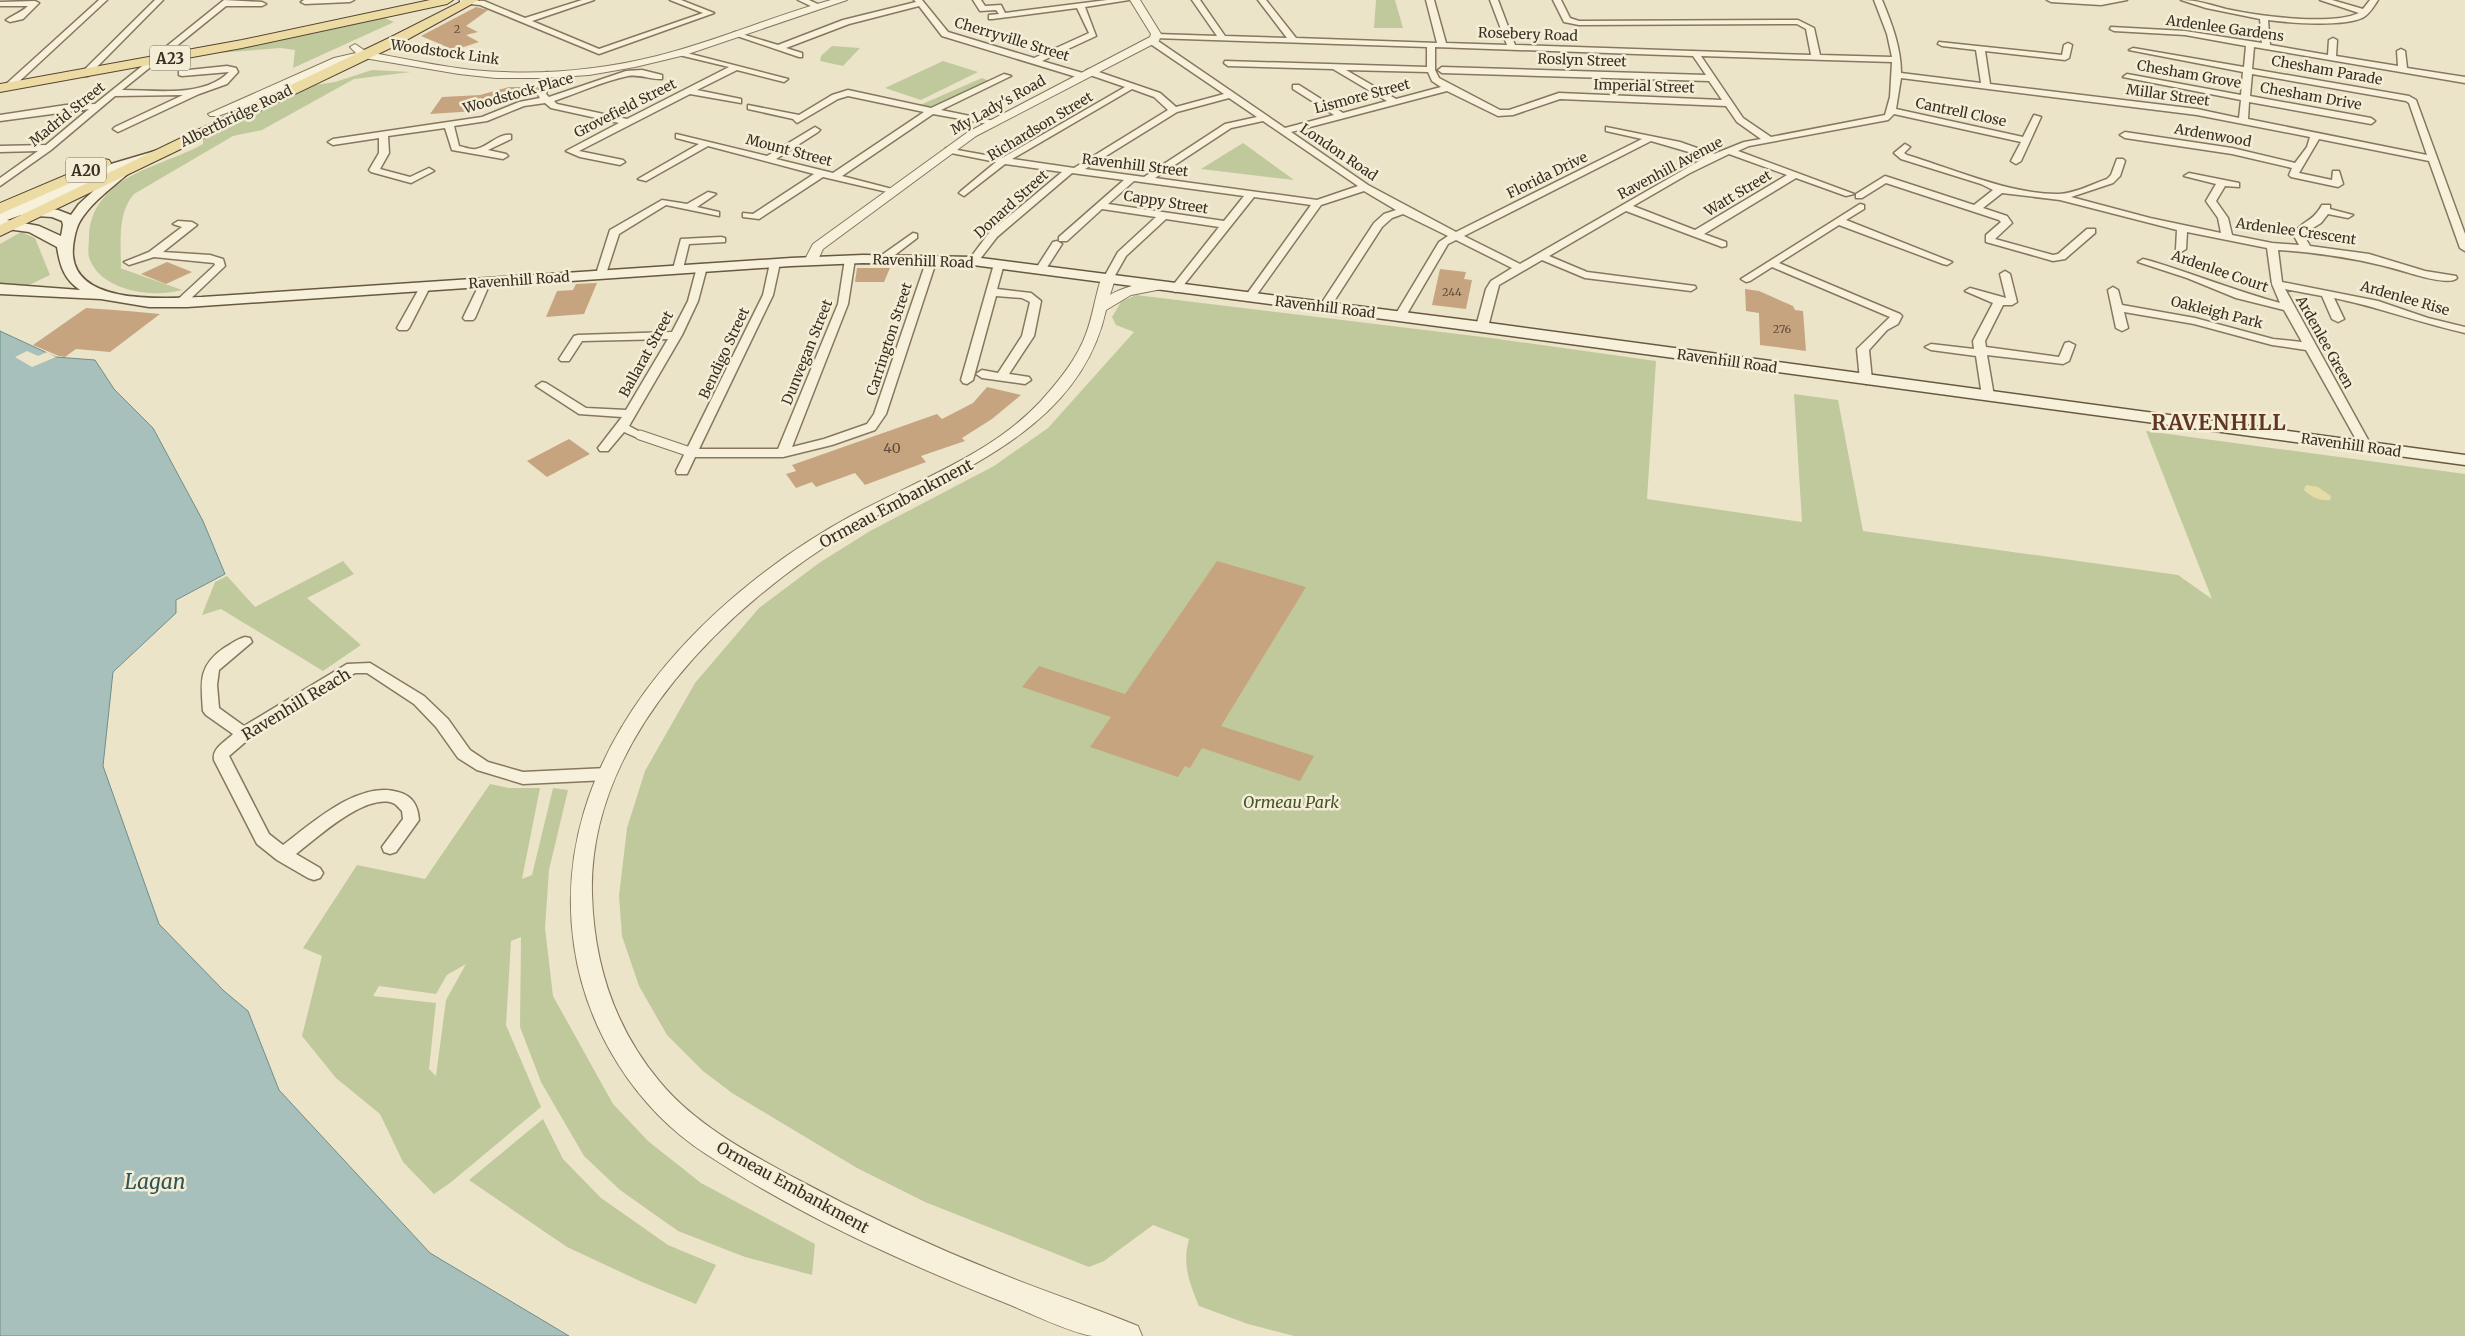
<svg xmlns="http://www.w3.org/2000/svg" width="2465" height="1336" viewBox="0 0 2465 1336" font-family="Merriweather,serif">
	<style>
		.green { fill: #c0c99c; fill-rule: evenodd }
		.sand { fill: #e5dba7 }
		.water { fill: #a8c0bb; stroke: #6f8e89 }
		.pier { fill: #ece4c8 }
		.building { fill: #c7a480 }
		.lines { fill: none; stroke-linecap: round; stroke-linejoin: round }
		.pedestrian-casing { stroke: #86775e; stroke-width: 11 }
		.minor-casing { stroke: #86775e; stroke-width: 3 }
		.tertiary-casing { stroke: #86775e; stroke-width: 2 }
		.secondary-casing { stroke: #685841; stroke-width: 3 }
		.primary-casing { stroke: #554532; stroke-width: 2 }
		.pedestrian { stroke: #f7f1db; stroke-width: 9 }
		.minor { fill: #f7f1db; fill-rule: evenodd }
		.tertiary { fill: #f7f1db; fill-rule: evenodd }
		.secondary { fill: #f7f1db; fill-rule: evenodd }
		.primary { fill: #ecdca3; fill-rule: evenodd }
		.labels { text-anchor: middle; dominant-baseline: central; stroke-width: 5; stroke-linejoin: round; paint-order: stroke }
		.far-number-label { font-size: 11px; fill: #5c4c39 }
		.far-street-label { font-size: 14px; fill: #382e21; stroke: #f4eed7 }
		.number-label { font-size: 14px; fill: #5c4c39 }
		.shield { fill: #f4eed7; stroke: #706858; stroke-width: 1 }
		.shield-label { font-size: 15px; font-weight: bold; fill: #382e21 }
		.street-label { font-size: 16px; fill: #382e21; stroke: #f4eed7 }
		.park-label { font-size: 16px; font-style: italic; fill: #445329; stroke: #f4eed7 }
		.district-label { font-size: 21px; font-weight: bold; letter-spacing: 1px; fill: #613623; stroke: #f4eed7 }
		.near-water-label { font-size: 21px; font-style: italic; fill: #315556; stroke: #f4eed7 }
	</style>
	<rect width="100%" height="100%" fill="#ece4c8"/>
	<path class="green" d="M1376 0H1395L1403 28H1374Z
		M385 18 394 22 293 68 295 50 281 48 217 53Z
		M832 46 860 48 843 66 820 61 821 56Z
		M943 61 978 72 921 100 885 88Z
		M372 70 411 72 354 79 262 130 233 136 134 194C117 213 121 244 121 268L117 267 182 290C154 298 103 292 90 260 87 254 89 244 89 237 89 218 97 203 111 190 131 170 177 159 203 144V139L315 85 335 82Z
		M982 78 989 81 932 107 920 105Z
		M1243 143 1294 180 1201 169Z
		M21 232 35 238 50 275 29 285 0 284V244Z
		M1136 295 1491 338 1656 361 1647 499 1802 522 1794 394 1838 400 1863 531 2178 575 2212 599 2146 431 2465 474V1336H1294L1248 1324 1199 1306C1189 1282 1182 1264 1189 1239L1153 1225 1104 1261 1089 1267 925 1202 857 1168 732 1093 703 1071 667 1035 639 986 622 936 619 896 627 828 645 771 695 683 759 608 819 563 870 531 994 466 1048 428 1134 332 1116 325 1112 317 1121 302Z
		M343 561 354 574 307 598 361 645 323 671 221 609 202 615 215 582 227 576 255 607Z
		M490 784 509 788H540L522 879 532 875 553 788 568 790 549 870 545 928 553 996 613 1104 648 1141 701 1183 815 1244 812 1275 745 1257 678 1231 620 1190 584 1156 541 1082 520 1027 521 937 511 941 506 1025 541 1107 450 1183 434 1194 403 1162 380 1114 336 1078 302 1036 322 956 303 948 357 865 425 879ZM466 964 446 1000 436 1076 429 1069 436 1003 373 996 379 986 436 994 447 975Z
		M543 1119 563 1159 601 1198 668 1245 716 1265 696 1304 642 1282 567 1247 469 1180Z"/>
	<path class="sand" d="M2306 485 2318 487 2331 496 2330 500C2320 501 2311 497 2304 490Z"/>
	<path class="water" d="M0 331 56 357 95 360 114 389 153 428 203 521 225 574 176 600V613L113 672 103 766 159 924 224 991 248 1011 279 1090 430 1253 569 1336H0Z"/>
	<path class="pier" d="M27 351 38 356 47 352 56 357 32 367 15 357Z"/>
	<path class="building" d="M476 7 488 10 466 26 478 32 466 35 479 42 454 50 421 36Z
		M509 87H538L537 92 511 101 481 104 476 111 430 114 442 97 480 95Z
		M167 262 192 272 166 284 141 274Z
		M857 268H890L884 282H855Z
		M1440 269 1466 272 1464 279 1472 280 1466 309 1432 305Z
		M597 283 584 314 546 317 557 291 573 290 576 284Z
		M1745 289 1759 291 1793 306 1795 310 1803 311 1806 351 1760 345 1759 313 1746 311Z
		M86 308 128 311 160 314 110 352 76 349 65 357 59 356 33 345Z
		M987 387 1021 395 992 419 962 438 965 441 921 456 926 462 865 485 855 473 816 487 812 482 796 488 786 474 796 471 792 465 937 414 942 419 973 403Z
		M569 439 590 454 547 477 527 461Z
		M1217 561 1306 587 1221 726 1314 756 1300 781 1202 748 1190 768 1185 766 1178 777 1090 747 1111 717 1022 687 1039 666 1125 694Z"/>
	<g class="lines">
		<g class="pedestrian-casing">
			<path id="pedestrian" d="M640 435 693 453"/>
		</g>
		<g class="minor-casing">
			<path id="minor" d="M99 0H107L11 89H5V85Z
				M155 0H163L88 76H82V72Z
				M224 0 262 2 266 4 262 6H226L122 90C156 90 203 98 229 72L182 76 179 75V71L227 66 236 68 238 72 227 84 199 94 118 132 113 129 115 127 183 95 115 96 51 150 0 186V178L38 151 0 152V146L46 145 89 109 0 121V115L66 105 95 104Z
				M304 0H354L350 2 305 4 301 2Z
				M460 0 484 1 525 18 582 0H594L532 21 599 49 703 13 670 0H681L714 13 599 54 480 5 460 3Z
				M798 0H809L822 6 815 8Z
				M914 0H922L948 32 1034 58 1089 33 1077 8 992 19H989V15L999 14 996 10 980 11 973 0H981L985 6 1001 5 1005 13 1107 0H1129L1085 7 1096 36 1042 61 1086 74V78L1083 79 942 36 919 6 849 24 786 48 802 53V57H799L731 34 735 32 778 45 843 20 916 2Z
				M1192 0H1200L1225 36 1287 38 1258 0H1266L1296 38 1437 43 1426 0H1434L1446 43 1507 45 1490 0H1498L1515 45 1811 55 1806 29 1797 24 1579 25 1564 22 1553 0H1561L1570 18 1579 21 1798 20 1814 28 1820 55 1892 57 1887 34 1874 0H1882C1892 24 1901 48 1901 73L1981 83 1976 50 1942 46 1938 44 1939 42 2062 55 2064 45 2068 43 2072 45 2069 58 2065 60 1985 51 1990 84 2197 109 2239 118 2241 100 2123 77 2127 74 2241 95 2243 72 2129 50 2133 48 2244 67 2246 46 2185 35 2114 31 2110 29 2111 27 2185 31 2262 43 2260 19 2206 8 2181 0C2197 0 2211 5 2226 9 2258 16 2330 26 2359 13L2320 0H2332L2363 9 2370 0H2378C2374 6 2369 15 2362 18 2343 27 2290 23 2268 20L2270 45 2328 55 2329 40 2333 38 2337 40 2336 56 2398 66 2397 51 2401 49 2405 51 2407 68 2465 77V83L2254 47 2252 69 2409 96 2416 100 2465 234V251L2460 248 2429 161 2319 139 2299 173 2332 180 2333 171H2339L2343 184 2338 187 2291 177 2289 175 2292 168 2232 154 2125 138 2120 135 2125 132 2232 148 2295 163 2307 147 2310 137 2197 115 1901 78 1896 109 2023 137 2034 115 2041 117 2021 161 2016 164 2011 161 2021 142 1894 114 1888 120 1749 146 1738 151 1854 194 1846 196 1796 178 1704 234 1726 242V246L1722 247 1626 211 1549 256 1587 272 1695 286 1696 288 1691 291 1585 278 1542 260 1499 285 1488 327 1482 330 1476 327 1486 289 1491 281 1512 268 1456 240 1448 244 1404 319H1396L1394 317 1439 242 1448 236 1403 214 1392 218 1382 227 1329 309H1321L1319 307 1374 223 1384 214 1396 210 1364 191 1321 205 1253 300H1245L1244 298 1311 205 1254 197 1179 291 1175 292 1170 289 1219 227 1166 219 1126 256 1113 279 1108 282 1103 279 1118 252 1156 217 1102 209 1067 241H1059V237L1124 180 1072 173 997 237 977 263H969L968 261 989 233 1062 172 1005 164 964 196 959 193 961 191 996 162 946 152V148L1002 158 1125 87 1087 74V70L1090 69 1160 93 1176 107 1224 94 1149 43V39H1155L1285 128 1334 115 1293 89V85H1299L1343 113 1387 101 1333 69 1228 66 1224 63 1225 61 1427 67V47L1154 38 1153 36 1157 34 1217 36ZM1435 47 1693 56 1706 75 1442 67 1438 70 1442 73 1709 81 1722 100 1559 93 1509 110H1500L1439 78 1435 70ZM1701 56 1892 62 1890 97 1885 115 1771 137 1743 118ZM1346 70 1428 72 1432 81 1441 87 1396 99ZM2252 74 2406 101 2409 103 2427 155 2248 119 2249 102 2371 124 2375 121 2371 118 2250 96ZM1132 89 1154 97 1168 110 1074 168 1012 159ZM1447 91 1498 116 1513 115 1560 99 1726 106 1737 122 1761 139 1744 142 1714 154 1680 142 1606 127V131L1642 139 1456 232 1368 185 1291 132ZM1229 98 1257 117 1225 124 1144 177 1085 169 1177 112ZM1263 121 1358 186 1317 200 1155 178 1231 128ZM1651 141 1706 157 1520 264 1464 236ZM1729 154 1787 175 1695 230 1633 206 1690 173ZM1134 181 1244 196 1224 221 1108 204Z
				M2047 0H2127L2101 5 2051 2Z
				M35 1 39 3 23 19 10 22 6 20C13 15 20 13 28 6H0V2Z
				M679 51 788 79 784 82 737 70 697 90 741 99V103L690 94 579 151 623 160 625 162 620 165 580 157 566 151 619 123 551 108 545 103 524 106 487 121 454 126 459 146C464 147 471 150 476 149 488 147 498 133 511 135V139L488 150 506 154 508 156 503 159 452 150 445 128 388 136 389 153 380 169 410 177 429 168 434 171 411 183 371 172 369 170 379 153V138L333 145 328 142 333 139 482 117 519 102 540 98 538 95 543 75 547 72 551 75 546 94 549 97 626 71 642 70 662 75V79C651 80 640 74 628 76 603 81 578 93 554 101L557 104 627 119 729 67 679 55Z
				M1004 74 1011 76 941 110 994 121V125L933 114 842 176 896 190V194L823 177 759 219 743 217V213L753 214 814 174 708 146 646 181 638 179 699 144 676 138V134L767 156 815 127 820 130 818 132 776 159 833 173 924 112 848 96 838 99 797 123 793 119 748 109V105L799 115 832 95 848 90 931 108Z
				M1905 144 1910 147 1904 153 1907 155C1953 169 2012 195 2059 194 2074 194 2092 184 2107 179L2111 175 2117 159H2123L2125 161 2120 176 2113 183 2071 197 2150 218 2221 233 2218 218 2206 201 2216 184 2184 176 2189 173 2239 183V187L2225 186 2216 201 2228 218 2232 235 2272 243 2299 245 2293 234C2304 219 2312 223 2322 205H2330V209L2353 215 2348 218 2328 214 2321 223 2303 234 2310 246 2369 254 2425 271 2456 276 2457 278C2450 286 2416 275 2406 272 2363 259 2322 253 2278 250L2282 282 2378 301 2428 318 2465 327V333C2420 323 2379 307 2334 298L2344 319 2338 322 2332 319 2322 296 2285 289 2372 447 2366 451 2362 450 2306 350 2272 345 2194 324 2124 312 2128 328 2122 331 2116 328 2108 290 2113 287 2118 290 2122 305 2195 318 2273 339 2302 342 2284 310 2236 298 2187 278 2138 262 2143 259 2147 260C2192 273 2235 291 2280 303L2272 284 2267 248 2187 232 2186 249 2181 252 2176 249 2177 230 2060 200 2002 193 1983 208 2007 216 2012 223 1995 239 2053 255 2058 254 2087 229H2095V233L2065 259 2053 261 1986 242V235L2001 222 1999 220 1886 183 1862 198H1856V194L1885 176 1974 205 1993 190 1981 184 1901 159 1894 153Z
				M708 192 716 194 697 207 719 212V216L666 205 619 234 606 274 605 276H597L596 274 610 230 662 200 687 204Z
				M1860 204 1864 205V209L1846 220 1952 262 1947 265 1943 264 1839 225 1779 263 1900 314 1902 316 1898 324 1887 330 1869 350 1872 380 1866 384 1860 380 1857 349 1890 317 1772 267 1750 281 1746 282 1741 279Z
				M178 221 192 222 197 225 163 252 210 255 223 259 225 266 184 305H176V301L215 265 214 263 154 257 129 265 124 262 149 252 182 227 173 224Z
				M913 233 917 234V238L887 261H879V257Z
				M721 237 725 238V242L689 244 683 269 682 271H674L673 269 681 239Z
				M1057 241 1062 244 1044 272 1040 273 1036 272 1035 270 1053 242Z
				M850 256 855 259 848 304 792 447 824 439 867 424 874 414 927 259 932 256 937 259 886 414 875 430 832 445 783 457H695L687 474H677L676 471 763 295 770 263 775 260 780 263 773 295 699 449H778L838 304 845 259Z
				M999 261 1004 264 997 289 1031 293 1041 301 1034 336 1009 374 1029 377 1031 380 1025 384 982 378 976 374 982 370 998 373 1022 336 1030 302 1022 298 996 296 973 380 967 384 963 383 961 380 994 264Z
				M702 264 707 267 698 301 682 335 629 426 646 435 640 439 624 432 608 451H600L598 448 622 417 579 414 536 386 542 382 546 383 586 408 626 410 668 339 582 341 569 361H561L559 359 574 336 578 335 672 332 688 301 697 267Z
				M2005 271 2010 274 2017 302 2012 305H2003L1985 341 1986 347 2059 357 2065 343 2069 342 2075 345 2069 361 2063 364 1987 355 1994 396 1988 400 1982 396 1976 356 1931 350 1925 347 1931 344 1974 349 1973 341 1993 303 1965 291 1970 288 2006 298 2000 274Z
				M485 280 490 283 475 318 473 320H465L463 318 480 283Z
				M425 284 430 287 409 328 407 330H399L397 328 420 287Z
				M245 637 250 638 252 642 219 670 217 685 219 708 244 726 347 664 370 663 424 696 448 719 470 750 488 762 523 772 607 768 613 770 615 774 613 778 607 780 523 784 477 770 458 758 436 727 414 704 367 673H355L250 738 229 756 269 834 283 845C312 823 359 780 398 792 413 796 418 806 419 820L396 852 390 854 384 852 382 847 403 819 402 811C399 808 396 804 393 803 365 793 317 838 296 854L320 868 323 873 320 878 314 880 308 878 277 860 257 844 214 760C212 748 225 742 233 734L206 715 203 711C201 682 198 666 224 648 231 644 237 639 245 637Z"/>
		</g>
		<g class="tertiary-casing">
			<path id="tertiary" d="M831 0H847L685 55 635 67 589 75 543 78H496L459 74 364 58 341 63 254 103 218 116H210L208 114 334 58 356 53 350 47 355 44 367 52C402 58 437 66 472 70 534 76 597 71 657 56 717 41 773 16 831 0Z
				M1130 0H1140L1161 34 1159 41 976 136 823 249 816 264H806L804 261 813 244 968 132 1150 37 1151 34Z
				M1108 275 1115 279 1110 295C1120 289 1155 276 1164 286L1162 289 1131 295 1106 310C1079 433 951 472 855 528 730 602 588 737 592 894 594 964 614 1027 660 1082 695 1124 745 1151 793 1177 860 1213 928 1245 999 1273 1045 1292 1092 1307 1138 1326L1142 1336C1126 1336 1108 1336 1093 1336 1071 1333 1030 1313 1008 1304 904 1263 800 1216 706 1154 635 1108 586 1029 574 945 547 758 698 600 851 516 915 481 989 456 1040 402 1058 382 1077 359 1086 334 1093 316 1095 297 1101 279Z"/>
		</g>
		<g class="secondary-casing">
			<path id="secondary" d="M155 151 162 155 160 158 130 167V172C113 187 90 203 79 223 75 231 72 247 73 256 78 306 166 298 202 297L791 258 863 255 973 257 1482 322 2465 455V465L1482 332 973 265 863 263 791 266 187 307H149L101 299 0 294V284L80 290C64 279 60 266 57 247L29 232 0 228V213L111 164ZM112 174 79 204 71 215 58 210 40 207ZM21 215 52 217 62 221 63 225 61 236 39 226 7 220Z"/>
		</g>
		<g class="primary-casing">
			<path id="primary" d="M430 0H453L447 4 242 48 0 92V84L242 40Z
				M464 0H479L401 43 0 236V225L391 37Z
				M104 159 109 160 111 163 109 166 0 214V203Z"/>
		</g>
		<use href="#pedestrian" class="pedestrian"/>
		<use href="#minor" class="minor"/>
		<use href="#tertiary" class="tertiary"/>
		<use href="#secondary" class="secondary"/>
		<use href="#primary" class="primary"/>
	</g>
	<g class="labels">
		<g class="far-number-label">
			<text x="457" y="29">2</text>
			<text x="1452" y="292">244</text>
			<text x="1782" y="329">276</text>
		</g>
		<g class="far-street-label">
			<text transform="translate(2225 28) rotate(8)">Ardenlee Gardens</text>
			<text transform="translate(1528 34) rotate(2)">Rosebery Road</text>
			<text transform="translate(1012 39) rotate(17)">Cherryville Street</text>
			<text transform="translate(445 52) rotate(8)">Woodstock Link</text>
			<text transform="translate(1582 60) rotate(2)">Roslyn Street</text>
			<text transform="translate(2327 70) rotate(10)">Chesham Parade</text>
			<text transform="translate(2189 74) rotate(10)">Chesham Grove</text>
			<text transform="translate(1644 86) rotate(2)">Imperial Street</text>
			<text transform="translate(518 93) rotate(-16)">Woodstock Place</text>
			<text transform="translate(2168 95) rotate(8)">Millar Street</text>
			<text transform="translate(1362 96) rotate(-15)">Lismore Street</text>
			<text transform="translate(2311 96) rotate(10)">Chesham Drive</text>
			<text transform="translate(998 105) rotate(-29)">My Lady's Road</text>
			<text transform="translate(625 108) rotate(-27)">Grovefield Street</text>
			<text transform="translate(1961 112) rotate(12)">Cantrell Close</text>
			<text transform="translate(67 114) rotate(-39)">Madrid Street</text>
			<text transform="translate(236 116) rotate(-26)">Albertbridge Road</text>
			<text transform="translate(1040 126) rotate(-31)">Richardson Street</text>
			<text transform="translate(2213 135) rotate(10)">Ardenwood</text>
			<text transform="translate(789 150) rotate(15)">Mount Street</text>
			<text transform="translate(1339 152) rotate(34)">London Road</text>
			<text transform="translate(1135 165) rotate(7)">Ravenhill Street</text>
			<text transform="translate(1670 168) rotate(-28)">Ravenhill Avenue</text>
			<text transform="translate(1547 175) rotate(-26)">Florida Drive</text>
			<text transform="translate(1738 193) rotate(-31)">Watt Street</text>
			<text transform="translate(1166 202) rotate(9)">Cappy Street</text>
			<text transform="translate(1011 204) rotate(-42)">Donard Street</text>
			<text transform="translate(2296 231) rotate(8)">Ardenlee Crescent</text>
			<text transform="translate(923 261) rotate(2)">Ravenhill Road</text>
			<text transform="translate(2220 271) rotate(19)">Ardenlee Court</text>
			<text transform="translate(519 280) rotate(-4)">Ravenhill Road</text>
			<text transform="translate(2405 298) rotate(16)">Ardenlee Rise</text>
			<text transform="translate(1325 307) rotate(7)">Ravenhill Road</text>
			<text transform="translate(2217 312) rotate(14)">Oakleigh Park</text>
			<text transform="translate(889 339) rotate(-72)">Carrington Street</text>
			<text transform="translate(2325 342) rotate(61)">Ardenlee Green</text>
			<text transform="translate(807 352) rotate(-68)">Dunvegan Street</text>
			<text transform="translate(724 353) rotate(-65)">Bendigo Street</text>
			<text transform="translate(646 354) rotate(-61)">Ballarat Street</text>
			<text transform="translate(1727 361) rotate(8)">Ravenhill Road</text>
			<text transform="translate(2351 445) rotate(8)">Ravenhill Road</text>
		</g>
		<g class="number-label">
			<text x="892" y="448">40</text>
		</g>
		<g class="shield">
			<rect x="150" y="45.5" width="40" height="25" rx="4"/>
			<rect x="66" y="157.5" width="40" height="25" rx="4"/>
		</g>
		<g class="shield-label">
			<text x="170" y="58">A23</text>
			<text x="86" y="170">A20</text>
		</g>
		<g class="street-label">
			<text transform="translate(896 503) rotate(-28)">Ormeau Embankment</text>
			<text transform="translate(296 704) rotate(-31)">Ravenhill Reach</text>
			<text transform="translate(793 1187) rotate(29)">Ormeau Embankment</text>
		</g>
		<g class="park-label">
			<text x="1291" y="802">Ormeau Park</text>
		</g>
		<g class="district-label">
			<text x="2219" y="422">RAVENHILL</text>
		</g>
		<g class="near-water-label">
			<text x="155" y="1181">Lagan</text>
		</g>
	</g>
</svg>
